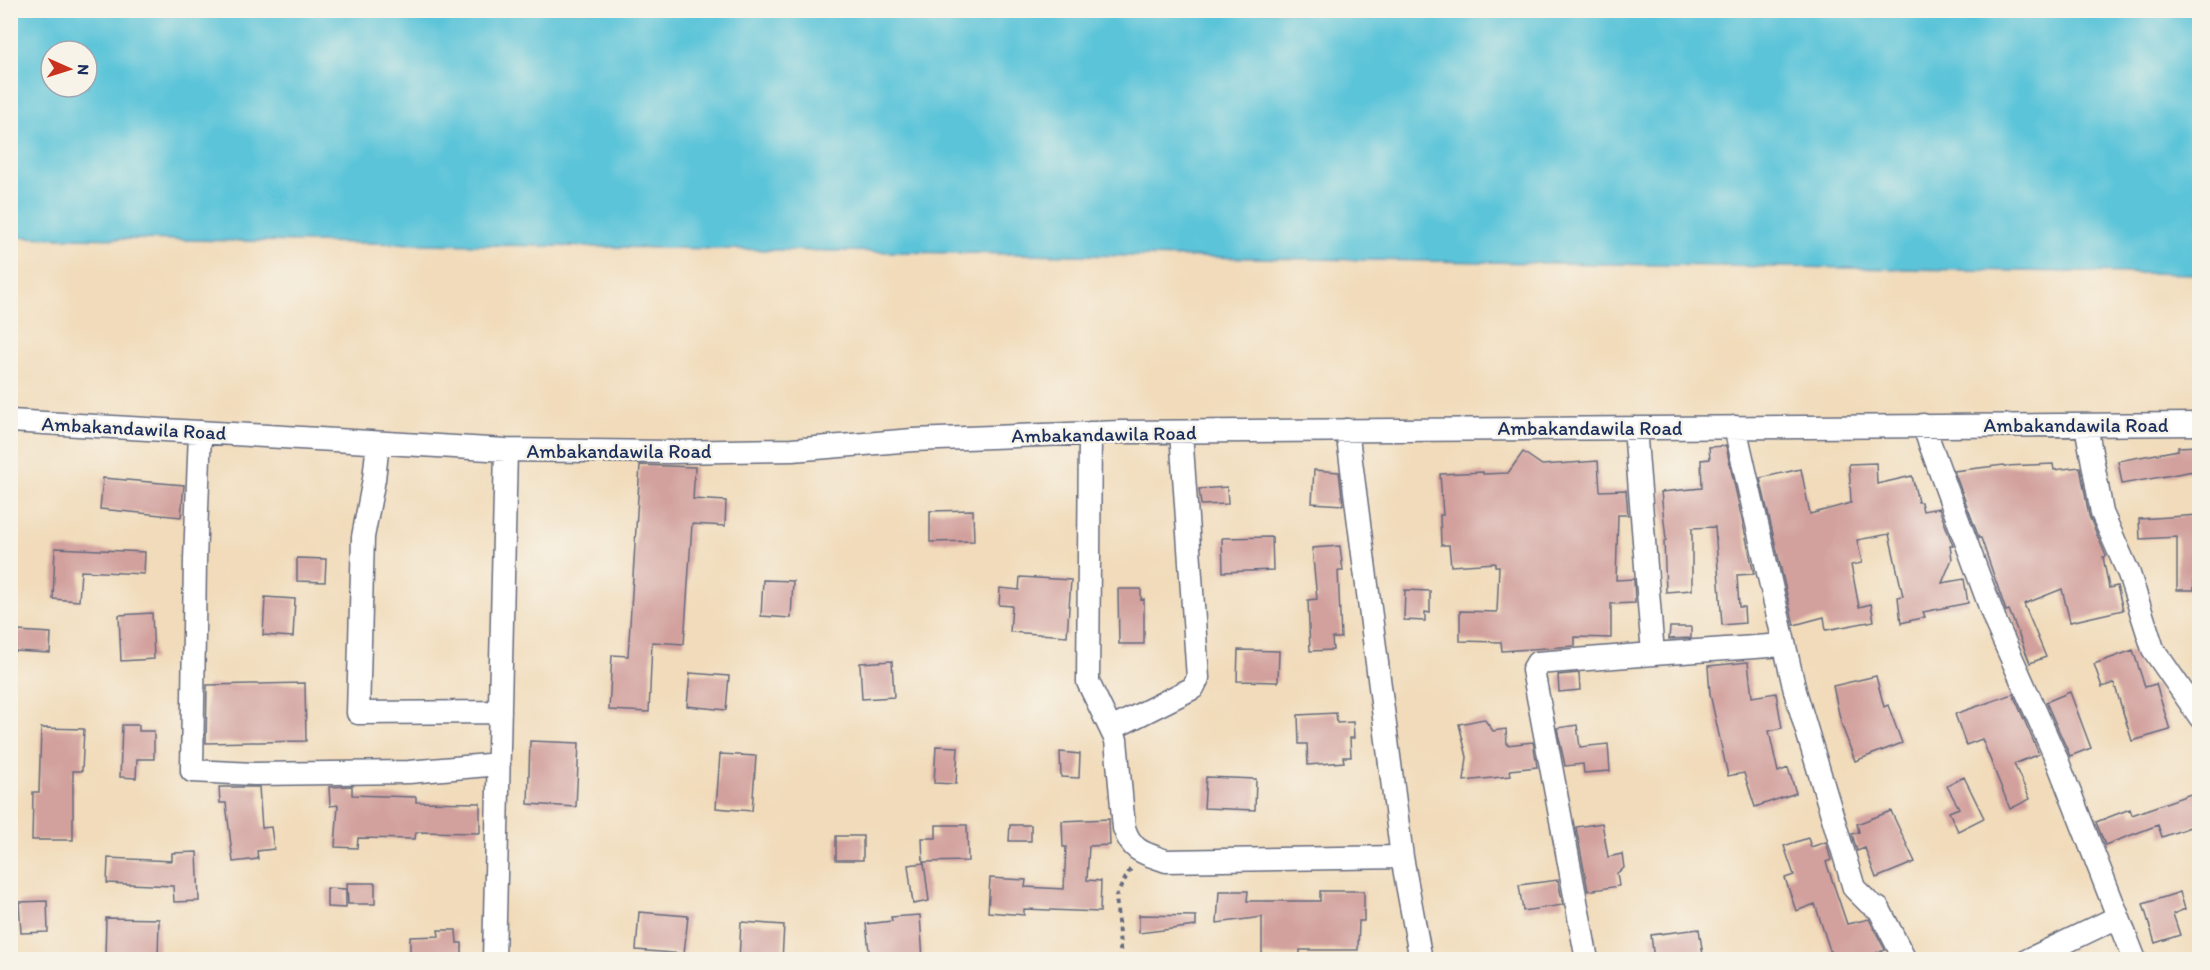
<svg xmlns="http://www.w3.org/2000/svg" width="2210" height="970" viewBox="0 0 2210 970" font-family="Itim,sans-serif">
	<style>
		.water { fill: #5cc4d9; stroke: #3c7a9c; stroke-width: 1.5; fill-rule: evenodd }
		.building { fill: #d2a09d }
		.lines { fill: none; stroke-linecap: round; stroke-linejoin: round }
		.minor-casing { stroke: #666b7e; stroke-width: 25 }
		.path { stroke: #666b7e; stroke-width: 4; stroke-dasharray: 4.5 4.5; stroke-linecap: butt }
		.minor { stroke: #fff; stroke-width: 22 }
		.labels { text-anchor: middle; dominant-baseline: central; stroke-width: 5; stroke-linejoin: round; paint-order: stroke }
		.street-label { font-size: 20px; fill: #1b2f5e; stroke: #f7f3e8 }
	</style>
	<rect width="100%" height="100%" fill="#f7f3e8"/>
	<filter id="ink" filterUnits="userSpaceOnUse"><feTurbulence type="fractalNoise" baseFrequency=".0167" numOctaves="2"/><feDisplacementMap in="SourceGraphic" scale="12" xChannelSelector="R" yChannelSelector="G"/><feConvolveMatrix kernelMatrix="1 2 1 2 8 2 1 2 1" color-interpolation-filters="sRGB"/></filter>
	<filter id="wash" filterUnits="userSpaceOnUse"><feTurbulence type="fractalNoise" baseFrequency=".008" numOctaves="4" result="noise"/><feDisplacementMap in="SourceGraphic" scale="24" xChannelSelector="R" yChannelSelector="G"/><feGaussianBlur stdDeviation="1.35" result="paint"/><feColorMatrix in="noise" values="0 0 0 0 0 0 0 0 0 0 0 0 0 0 0 0 0 1.4 0 .05"/><feComposite in="paint" operator="in"/></filter>
	<g filter="url(#wash)">
		<rect width="100%" height="100%" fill="#f1dbba"/>
		<path class="water" d="M11 10 2199 11V274L11 237ZM51 51H87V87H51Z"/>
		<g id="blocks">
			<path class="building" d="M1726 446 1754 574 1737 575 1739 607H1744L1745 623 1722 625 1715 527 1692 528V590L1666 592 1664 541 1666 540 1661 492 1702 488 1701 460 1710 459 1709 447Z
				M2199 446V470L2122 484 2118 461 2178 450V447Z
				M1523 452 1542 465 1598 461 1600 491 1626 490 1628 515H1618L1616 580 1634 579 1635 603 1611 604V638L1575 637V646L1502 651 1501 642 1460 641V611L1497 612 1499 566H1495V563L1451 566 1449 545H1441L1440 515H1443L1440 474 1483 472V474L1508 473Z
				M1876 463 1877 484 1912 476 1918 502H1921L1923 511 1939 508 1953 546H1950L1952 559 1942 583 1964 579 1968 603 1923 612 1925 617 1901 623 1898 597 1903 596 1889 534 1857 540 1862 563 1851 565 1859 607 1871 604 1874 621 1826 630 1824 617 1794 625 1760 478 1801 469 1810 514 1851 503 1849 464Z
				M2053 464 2054 470 2080 467 2089 516 2106 556 2103 557 2109 588 2117 586 2123 610 2070 622 2062 589 2024 604 2046 657 2030 663 2009 610 2006 611 1981 538H1979L1954 471 2004 465 2005 466Z
				M640 465 695 467 693 499 726 501 725 526 692 524 684 644 652 642 649 712 609 710 612 655 628 656Z
				M1314 470 1339 472 1343 505 1312 503Z
				M103 478 184 485 181 517 100 509Z
				M1227 487 1228 504 1201 505 1199 489Z
				M973 510 974 541 930 542V511Z
				M2199 515V576H2194V590H2177V537L2140 539 2139 519Z
				M1272 537 1273 570 1223 572 1222 538Z
				M1340 546 1343 571H1338L1341 638H1332L1333 650 1310 651 1308 600 1317 599 1312 548Z
				M55 548 145 552 144 574 81 571 79 601 53 599Z
				M297 558 326 559 325 582 297 581Z
				M1020 577 1071 580 1067 636 1010 632 1012 606 999 605 1000 588 1019 590Z
				M763 580 793 581 791 618 761 616Z
				M1118 589H1141V600L1144 599V644H1119Z
				M1405 590 1430 591V613L1425 612V621L1404 620Z
				M265 597 295 599 293 637 263 635Z
				M152 613 154 659 121 661 119 615Z
				M1670 627H1691V638L1669 639Z
				M17 631 51 633 50 653 15 651Z
				M1238 650 1279 651 1278 682 1237 681Z
				M2133 650 2145 687 2156 684 2170 730 2132 741 2114 683 2102 687 2094 664Z
				M892 661 894 697 862 699 860 663Z
				M1748 662 1752 697 1776 693 1782 728 1769 731 1778 772 1788 768 1796 793 1755 807 1744 773 1728 776 1710 694 1708 666Z
				M690 673 729 676 726 710 687 706Z
				M1579 673 1580 690 1559 692 1558 675Z
				M1876 676 1884 707 1888 705 1902 743 1855 761 1841 723 1833 686Z
				M305 683 306 741 206 743 207 685Z
				M2070 692 2091 748 2070 756 2046 702Z
				M2013 694 2039 754 2014 764 2030 799 2010 809 1982 739 1966 745 1955 714Z
				M1336 713 1337 723 1353 722 1354 738H1350L1351 757H1343L1344 762 1308 765 1307 744H1299L1298 715Z
				M1484 719 1493 731 1506 729 1507 745 1533 742 1537 767 1510 770 1511 776 1464 781 1467 757 1459 724Z
				M122 725H139V731H154V759H137L136 778 120 777Z
				M1577 725 1580 747 1608 744 1610 771 1584 773 1583 764 1565 766 1557 728Z
				M41 728 84 729 82 771H73V840H32L33 792H39Z
				M530 741 579 743 576 807 528 804Z
				M936 746 958 747 956 784 934 783Z
				M1060 752 1080 754 1079 778 1061 777Z
				M720 754 756 756 752 811 716 808Z
				M1206 777 1256 779 1255 810 1204 808Z
				M1964 777 1984 818 1958 831 1949 812 1959 808 1947 786Z
				M352 786V795L416 797V802L480 803V833L416 832 415 839 358 838 357 848 335 847 338 805 330 806 329 787Z
				M219 787H259L262 828 271 827 274 849 257 851 258 859 233 862 226 803H220Z
				M2199 791V824L2162 837 2158 825 2105 845 2096 822 2130 809 2132 815Z
				M1891 811 1915 862 1876 878 1865 848 1857 851 1852 834 1859 832 1857 824Z
				M1109 819 1110 845 1089 846 1087 880 1101 881 1100 912 1024 909V915L988 912 990 878 1026 880 1025 887 1064 889 1066 847H1063L1062 821Z
				M1602 823 1608 857 1622 854 1624 868 1617 873 1619 886 1588 891 1576 827Z
				M936 825H967L968 861 923 862 922 838H936Z
				M1010 825H1031V841H1009Z
				M836 836H863V860H836Z
				M1808 838 1811 847 1826 842 1831 860 1826 862 1847 924 1869 919 1885 950 1855 960H1833L1815 904 1796 911 1785 878 1794 875 1784 846Z
				M197 852 199 901 174 902 173 886 107 883 108 858 172 861V853Z
				M924 863 929 901 913 904 908 865Z
				M1558 880 1563 905 1523 911 1519 885Z
				M347 883H375V904H348Z
				M327 888 346 889V908L327 907Z
				M1219 891H1248L1247 901H1320V891H1364V921H1359L1358 950H1300V955H1262V917L1217 923Z
				M2180 892 2185 909 2173 914 2180 935 2155 943 2143 904Z
				M47 901 48 932 21 933 19 902Z
				M639 912 688 916 684 954 636 950Z
				M920 915 923 960H870L866 924 892 921 891 917Z
				M1139 915 1196 916V926L1139 933Z
				M106 918 159 919 158 958 105 957Z
				M741 922 784 925 782 960H739Z
				M1699 929 1703 955 1654 960 1651 935Z
				M438 930H456L457 943H462V960H410V937L439 936Z"/>
		</g>
	</g>
	<g filter="url(#ink)">
		<use href="#blocks" fill-opacity="0" stroke="#666b7e" stroke-width="1.5"/>
		<g class="lines">
			<g class="minor-casing">
				<path id="minor" d="M10 421 506 450 669 452 792 450 913 440 1121 432 2200 424
					M1923 425 1996 623 2057 760 2135 960
					M2086 425 2102 513 2129 574 2153 649 2200 717
					M1735 427 1795 691 1854 888 1869 903 1879 909 1905 960
					M1347 430 1402 857 1421 960
					M200 432 195 560 192 771 254 774 409 772 499 764
					M1090 433 1088 682 1116 740 1124 828C1132 852 1144 853 1166 861L1402 857
					M378 443 374 479 363 537 358 713 500 712
					M1653 654 1784 645
					M1111 729 1193 688 1198 678 1181 432
					M494 960 506 450
					M1587 960 1533 670 1537 663 1653 654 1635 428
					M2028 960 2118 917"/>
			</g>
			<path class="path" d="M1121 960 1116 896 1131 868"/>
			<use href="#minor" class="minor"/>
		</g>
	</g>
	<g class="labels">
		<g class="street-label">
			<text x="2076" y="425">Ambakandawila Road</text>
			<text transform="translate(134 428) rotate(3)">Ambakandawila Road</text>
			<text x="1590" y="428">Ambakandawila Road</text>
			<text transform="translate(1104 434) rotate(-1)">Ambakandawila Road</text>
			<text x="619" y="451">Ambakandawila Road</text>
		</g>
	</g>
	<rect width="2210" height="970" fill="none" stroke="#f7f3e8" stroke-width="36"/>
	<g transform="translate(69 69) rotate(93)"><circle r="28" fill="#f7f3e8" stroke="#9fa5b1" stroke-width="1.5"/>
	<path d="M0-4.5L10 22L0 15L-10 22Z" fill="#c8321e"/>
	<text y="-9" font-size="16" font-weight="bold" text-anchor="middle" fill="#1b2f5e">N</text>
	</g>
</svg>
